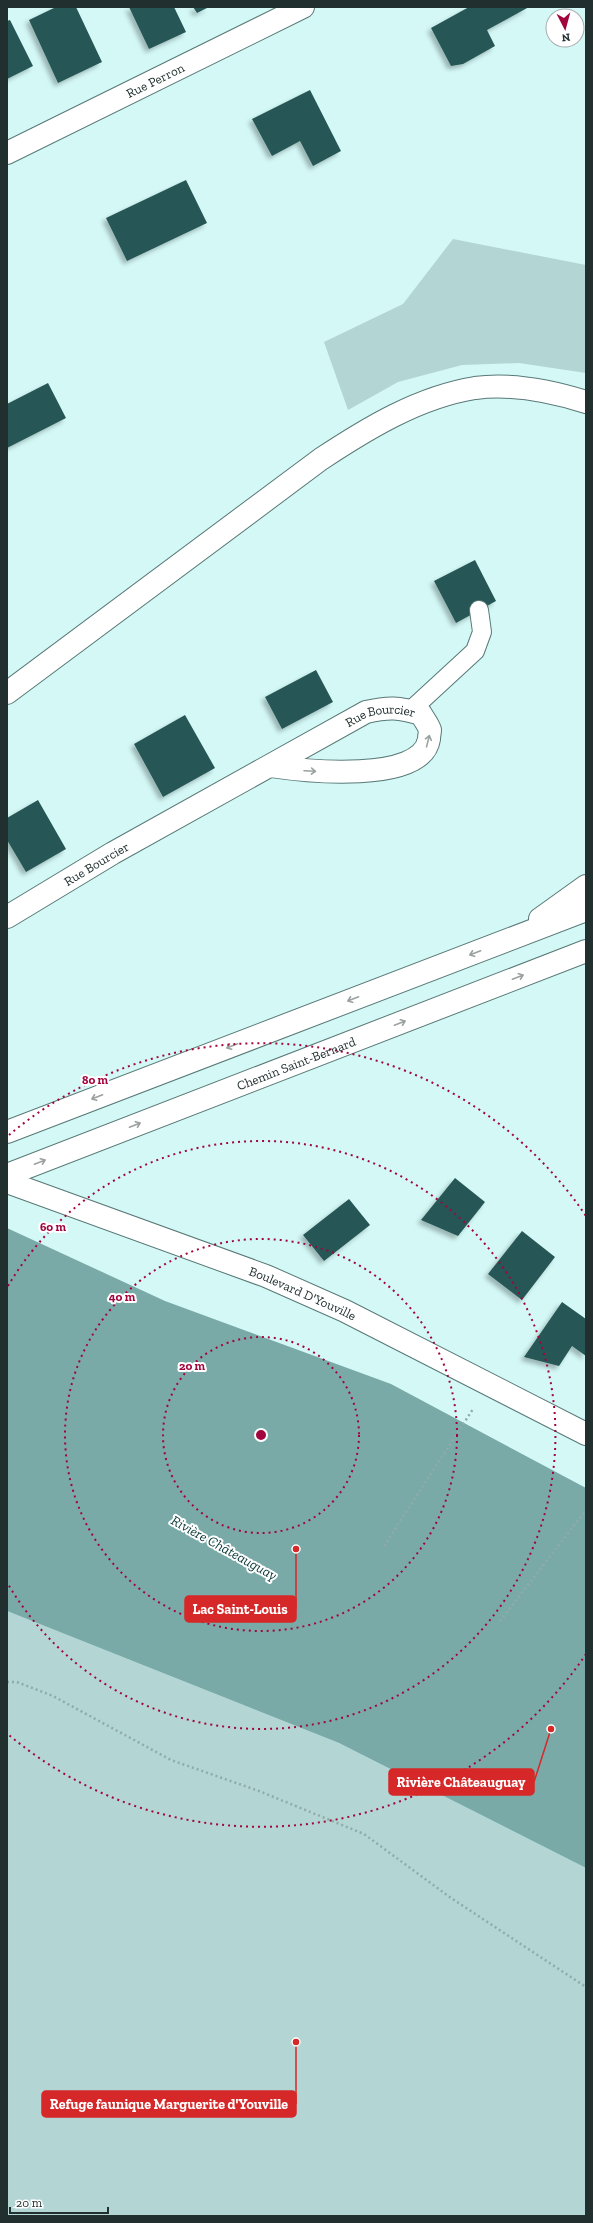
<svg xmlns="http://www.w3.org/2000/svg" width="593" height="2223" viewBox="0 0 593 2223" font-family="'Zilla Slab',serif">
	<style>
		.green { fill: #b3d5d3 }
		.water { fill: #79aaa7 }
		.building { fill: #275755; filter: url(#shadow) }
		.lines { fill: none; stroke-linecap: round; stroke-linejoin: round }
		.lane-casing { stroke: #587977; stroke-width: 20 }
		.street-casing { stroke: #587977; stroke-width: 24 }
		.secondary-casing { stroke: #587977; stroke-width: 24 }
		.path { stroke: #8fabaa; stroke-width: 2.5; stroke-dasharray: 2 3; stroke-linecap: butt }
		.lane { stroke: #fff; stroke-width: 18 }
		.street { stroke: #fff; stroke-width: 22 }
		.secondary { stroke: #fff; stroke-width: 22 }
		.oneway { stroke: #9ba1a1 }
		.ring { fill: none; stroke: #a2053d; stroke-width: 2; stroke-dasharray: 2 4 }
		.labels { text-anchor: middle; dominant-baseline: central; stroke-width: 4; stroke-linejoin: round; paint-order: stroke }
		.street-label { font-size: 13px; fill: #212f2f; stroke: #fff }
		.water-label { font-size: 14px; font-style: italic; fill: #073837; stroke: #fff }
		.centre { fill: #a2053d; stroke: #fff; stroke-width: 2 }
		.ring-label { font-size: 12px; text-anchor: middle; font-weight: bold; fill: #a2053d; stroke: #fff; stroke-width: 4; stroke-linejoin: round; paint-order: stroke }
		.leader { fill: none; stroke: #d62828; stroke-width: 1.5 }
		.callout-dot { fill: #d62828; stroke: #fff; stroke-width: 1.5 }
		.callout { fill: #d62828; stroke: #d62828; stroke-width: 1.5 }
		.callout-label { font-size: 14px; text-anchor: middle; font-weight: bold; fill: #fff }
	</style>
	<defs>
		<filter id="shadow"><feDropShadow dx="-3.5" dy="3.5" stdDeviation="2" flood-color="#0004"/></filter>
	</defs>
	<rect width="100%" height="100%" fill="#d3f8f6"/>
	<path class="green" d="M453 239 586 265V373L519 363 462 365 398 382 348 410 324 342 403 304Z
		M7 1611 339 1743 586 1868V2216H7Z"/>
	<path class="water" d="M7 1228 165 1301 391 1384 586 1488V1868L339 1743 7 1611Z"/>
	<path class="building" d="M56 7H76L102 62 58 83 29 20Z
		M129 7H174L186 32 149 49Z
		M193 7H209L197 13Z
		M469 7H529L487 30 495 46 463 64 451 66 431 28Z
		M10 20 33 66 7 79V21Z
		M310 90 341 151 313 166 300 141 272 156 252 119Z
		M186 180 207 223 127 261 106 218Z
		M48 383 66 418 7 448V404Z
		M475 560 496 601 456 623 434 581Z
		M316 670 333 702 282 729 265 697Z
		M185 715 215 768 163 797 134 744Z
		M38 800 66 849 26 872 7 840V818Z
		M455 1178 485 1202 458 1236 421 1220Z
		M349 1199 370 1225 324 1261 303 1235Z
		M522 1231 555 1257 522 1300 488 1274Z
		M562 1302 586 1319V1356L572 1346 559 1366 524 1357Z"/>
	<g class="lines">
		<g class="lane-casing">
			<path id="lane" d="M411 710 475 651 482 632 479 610"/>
		</g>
		<g class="street-casing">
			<g id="street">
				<path id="s1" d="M7 153 303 7"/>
				<path id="s2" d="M7 917 113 853 366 712C388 707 399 707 421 714 423 718 428 724 430 730 430 732 429 736 429 739 422 784 304 771 271 766"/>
			</g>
		</g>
		<g class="secondary-casing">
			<g id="secondary">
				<path d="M7 693 321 459C368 428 419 397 475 388 512 383 551 391 586 402"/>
				<path d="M540 919 586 886"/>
				<path d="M7 1132 586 910"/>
				<path id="s3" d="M7 1175 586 951"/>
				<path id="s4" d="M7 1182 266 1276 345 1311 586 1434"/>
			</g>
		</g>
		<path class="path" d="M384 1546 473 1409
			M500 1621 586 1510
			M7 1682H17L53 1696 171 1760 259 1791 364 1834 451 1898 586 1987"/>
		<use href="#lane" class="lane"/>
		<use href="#street" class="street"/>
		<use href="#secondary" class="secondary"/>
	</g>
	<defs><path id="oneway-shaft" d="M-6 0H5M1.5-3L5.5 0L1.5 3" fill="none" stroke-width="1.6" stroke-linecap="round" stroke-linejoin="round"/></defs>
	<g class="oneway">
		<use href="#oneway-shaft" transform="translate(428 741) rotate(-76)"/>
		<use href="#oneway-shaft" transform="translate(310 771) rotate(3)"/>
		<use href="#oneway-shaft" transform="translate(475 953) rotate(159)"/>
		<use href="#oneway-shaft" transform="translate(518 977) rotate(-21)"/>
		<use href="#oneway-shaft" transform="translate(353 999) rotate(159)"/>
		<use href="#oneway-shaft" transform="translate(400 1023) rotate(-21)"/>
		<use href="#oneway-shaft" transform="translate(232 1046) rotate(159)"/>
		<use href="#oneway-shaft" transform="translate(97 1097) rotate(159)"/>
		<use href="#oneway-shaft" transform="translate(135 1125) rotate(-21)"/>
		<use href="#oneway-shaft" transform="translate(40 1162) rotate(-21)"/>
	</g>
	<g class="ring">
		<circle cx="261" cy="1435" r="98"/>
		<circle cx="261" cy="1435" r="196"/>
		<path d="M8 1286A294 294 0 1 1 8 1584"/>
		<path d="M586 1654A392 392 0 0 1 9 1735M9 1135A392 392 0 0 1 586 1216"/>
	</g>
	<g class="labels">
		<g class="street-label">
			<text stroke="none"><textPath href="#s1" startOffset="165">Rue Perron</textPath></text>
			<text stroke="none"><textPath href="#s2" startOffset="427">Rue Bourcier</textPath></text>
			<text stroke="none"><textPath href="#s2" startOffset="104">Rue Bourcier</textPath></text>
			<text stroke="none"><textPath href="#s3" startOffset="310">Chemin Saint-Bernard</textPath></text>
			<text stroke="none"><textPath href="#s4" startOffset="316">Boulevard D'Youville</textPath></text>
		</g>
		<g class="water-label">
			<text transform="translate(224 1548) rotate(29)">Rivière Châteauguay</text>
		</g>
	</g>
	<circle cx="261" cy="1435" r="6" class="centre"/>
	<g class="ring-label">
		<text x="95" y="1084">80 m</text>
		<text x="53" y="1231">60 m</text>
		<text x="122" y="1301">40 m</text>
		<text x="192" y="1370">20 m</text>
	</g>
	<path class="leader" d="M296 1549L296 1609M551 1729L534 1782M296 2042L296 2104"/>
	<g class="callout-dot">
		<circle cx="296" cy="1549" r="4"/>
		<circle cx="551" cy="1729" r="4"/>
		<circle cx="296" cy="2042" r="4"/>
	</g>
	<g class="callout">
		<rect x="185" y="1596" width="111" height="26" rx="4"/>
		<rect x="389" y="1769" width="145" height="26" rx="4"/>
		<rect x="42" y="2091" width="254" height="26" rx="4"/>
	</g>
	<g class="callout-label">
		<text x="240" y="1614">Lac Saint-Louis</text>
		<text x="461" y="1787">Rivière Châteauguay</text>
		<text x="169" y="2109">Refuge faunique Marguerite d'Youville</text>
	</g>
	<rect width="593" height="2223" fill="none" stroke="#212f2f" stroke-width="16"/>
	<g transform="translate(565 28) rotate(174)"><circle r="19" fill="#ffffff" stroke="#a6acac"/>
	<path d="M0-3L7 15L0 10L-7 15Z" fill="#a2053d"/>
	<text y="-6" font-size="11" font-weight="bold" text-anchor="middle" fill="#212f2f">N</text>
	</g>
	<path d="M10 2207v6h98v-6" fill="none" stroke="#212f2f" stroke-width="2"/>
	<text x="16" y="2207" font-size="12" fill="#212f2f" stroke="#ffffff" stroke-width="3" paint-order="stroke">20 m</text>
</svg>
